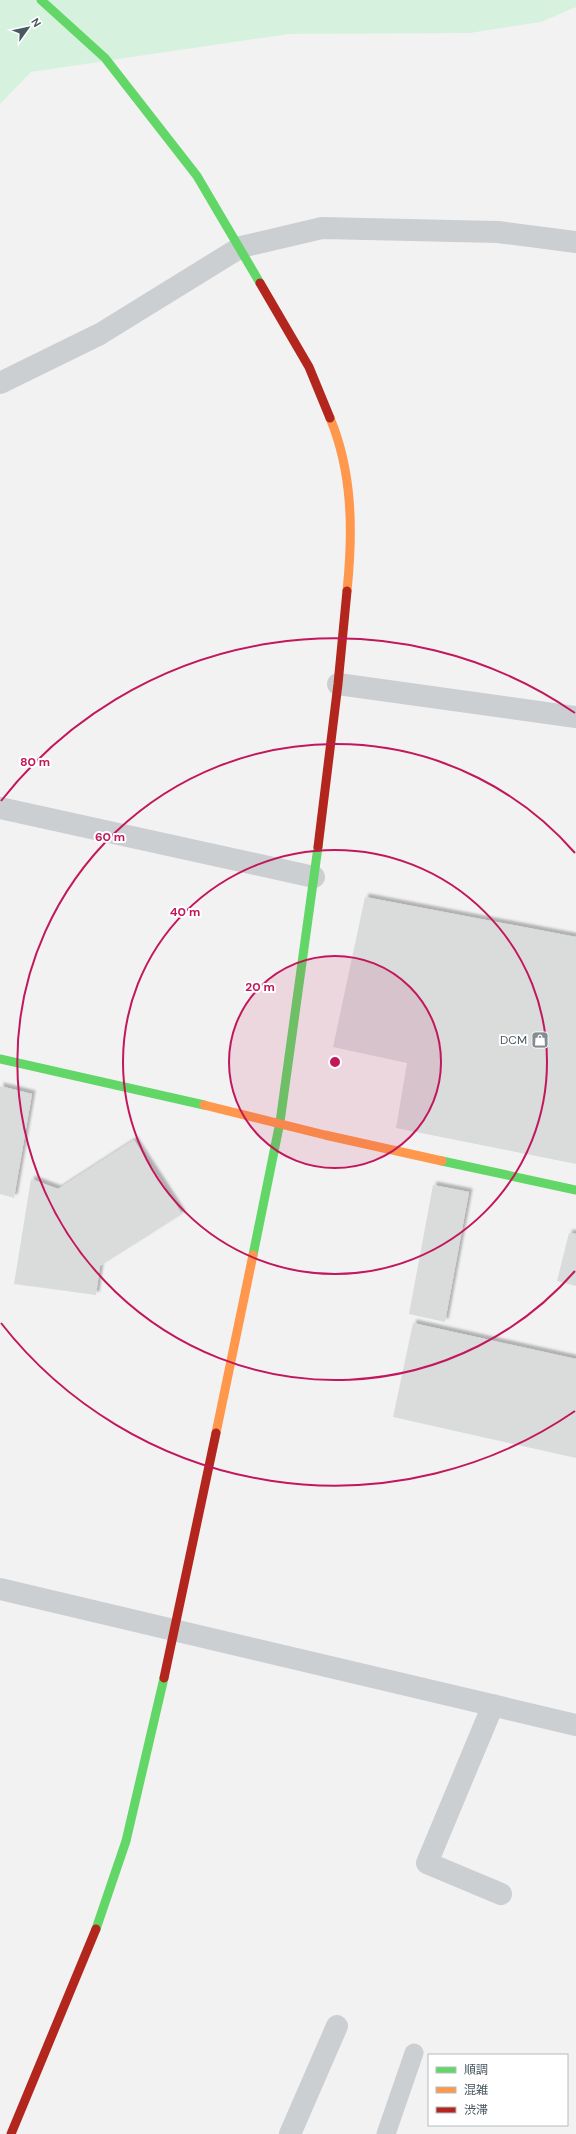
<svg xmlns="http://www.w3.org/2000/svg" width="576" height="2134" viewBox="0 0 576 2134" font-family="'DM Sans','Noto Sans JP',sans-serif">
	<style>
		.green { fill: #d6f2df }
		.building { fill: #dadbdb; filter: url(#shadow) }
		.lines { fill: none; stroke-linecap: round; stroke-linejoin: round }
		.lane { stroke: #cccfd1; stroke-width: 19 }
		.street { stroke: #cccfd1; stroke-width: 22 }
		.fast { stroke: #63d668; stroke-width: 9 }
		.slow { stroke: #ff974d; stroke-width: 9 }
		.jam { stroke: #b3261e; stroke-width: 9 }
		.ring { fill: none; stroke: #c2185b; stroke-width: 2 }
		.labels { text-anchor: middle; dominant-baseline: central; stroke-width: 4; stroke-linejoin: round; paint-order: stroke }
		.poi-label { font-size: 12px; fill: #485760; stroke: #fff; text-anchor: end }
		.centre { fill: #c2185b; stroke: #fff; stroke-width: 2 }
		.ring-label { font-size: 12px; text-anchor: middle; font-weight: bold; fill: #c2185b; stroke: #fff; stroke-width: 4; stroke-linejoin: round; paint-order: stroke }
	</style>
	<defs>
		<filter id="shadow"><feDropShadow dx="3.5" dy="-3.5" stdDeviation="1" flood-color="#0004"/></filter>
	</defs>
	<rect width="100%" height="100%" fill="#f3f2f2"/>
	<path class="green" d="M0 0H576V7L541 22 470 33 289 34 31 72 0 104Z"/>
	<path class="building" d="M365 897 576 937V1164L396 1128 407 1063 333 1047Z
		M0 1086 32 1094 14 1198 0 1194Z
		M134 1140 182 1214 100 1266 96 1295 14 1284 31 1179 58 1189Z
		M433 1185 469 1192 445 1322 409 1314Z
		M569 1233 576 1234V1286L557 1281Z
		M413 1323 576 1359V1458L393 1417Z"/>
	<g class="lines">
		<path class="lane" d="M386 2134 414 2053"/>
		<path class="street" d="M0 383 100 334 241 247 322 228 498 232 576 242
			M338 684 576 717
			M0 808 314 877
			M0 1589 576 1725
			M493 1705 427 1863 501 1894
			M290 2134 337 2026"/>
		<path class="fast" d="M41 0 105 58 197 176 260 283
			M0 1059 204 1105
			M442 1161 576 1190
			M253 1255 280 1122 318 847
			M96 1929 126 1841 164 1678"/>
		<path class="slow" d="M330 418C353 473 353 533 347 591
			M204 1105 325 1135 442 1161
			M216 1433 253 1255"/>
		<path class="jam" d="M260 283 309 367 330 418
			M318 847 338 684 347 591
			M164 1678 216 1433
			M11 2134 96 1929"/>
	</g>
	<circle cx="335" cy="1062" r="106" fill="#c2185b" fill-opacity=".12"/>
	<g class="ring">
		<circle cx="335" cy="1062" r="106"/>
		<circle cx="335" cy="1062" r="212"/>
		<path d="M575 1271A318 318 0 1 1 575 853"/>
		<path d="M575 1411A424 424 0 0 1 1 1323M1 801A424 424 0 0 1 575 713"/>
	</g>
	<defs>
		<g id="shop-square" transform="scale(0.9)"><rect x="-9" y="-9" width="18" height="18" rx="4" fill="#848d93" stroke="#fff"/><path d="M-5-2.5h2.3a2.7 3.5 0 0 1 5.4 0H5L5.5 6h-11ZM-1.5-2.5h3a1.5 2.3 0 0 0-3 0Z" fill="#fff"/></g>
	</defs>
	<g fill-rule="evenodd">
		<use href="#shop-square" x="540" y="1040"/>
	</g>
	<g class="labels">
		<g class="poi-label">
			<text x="527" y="1040">DCM</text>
		</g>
	</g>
	<circle cx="335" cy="1062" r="6" class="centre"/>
	<g class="ring-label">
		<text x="35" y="766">80 m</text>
		<text x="110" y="841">60 m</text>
		<text x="185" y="916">40 m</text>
		<text x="260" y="991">20 m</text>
	</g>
	<rect x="428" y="2054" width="140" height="72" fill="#ffffff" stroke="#b6bcbf"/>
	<rect x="436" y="2067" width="20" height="6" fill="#63d668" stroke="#b6bcbf"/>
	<text x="464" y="2074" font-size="12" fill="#485760">順調</text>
	<rect x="436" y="2087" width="20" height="6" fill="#ff974d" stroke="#b6bcbf"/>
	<text x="464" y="2094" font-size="12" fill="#485760">混雑</text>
	<rect x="436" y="2107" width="20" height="6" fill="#b3261e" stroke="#b6bcbf"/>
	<text x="464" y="2114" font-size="12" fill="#485760">渋滞</text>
	<g transform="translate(28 28) rotate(57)" stroke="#ffffff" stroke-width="3" paint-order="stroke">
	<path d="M0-3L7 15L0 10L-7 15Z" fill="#485760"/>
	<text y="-6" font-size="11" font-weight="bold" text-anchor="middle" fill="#485760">N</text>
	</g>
</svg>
